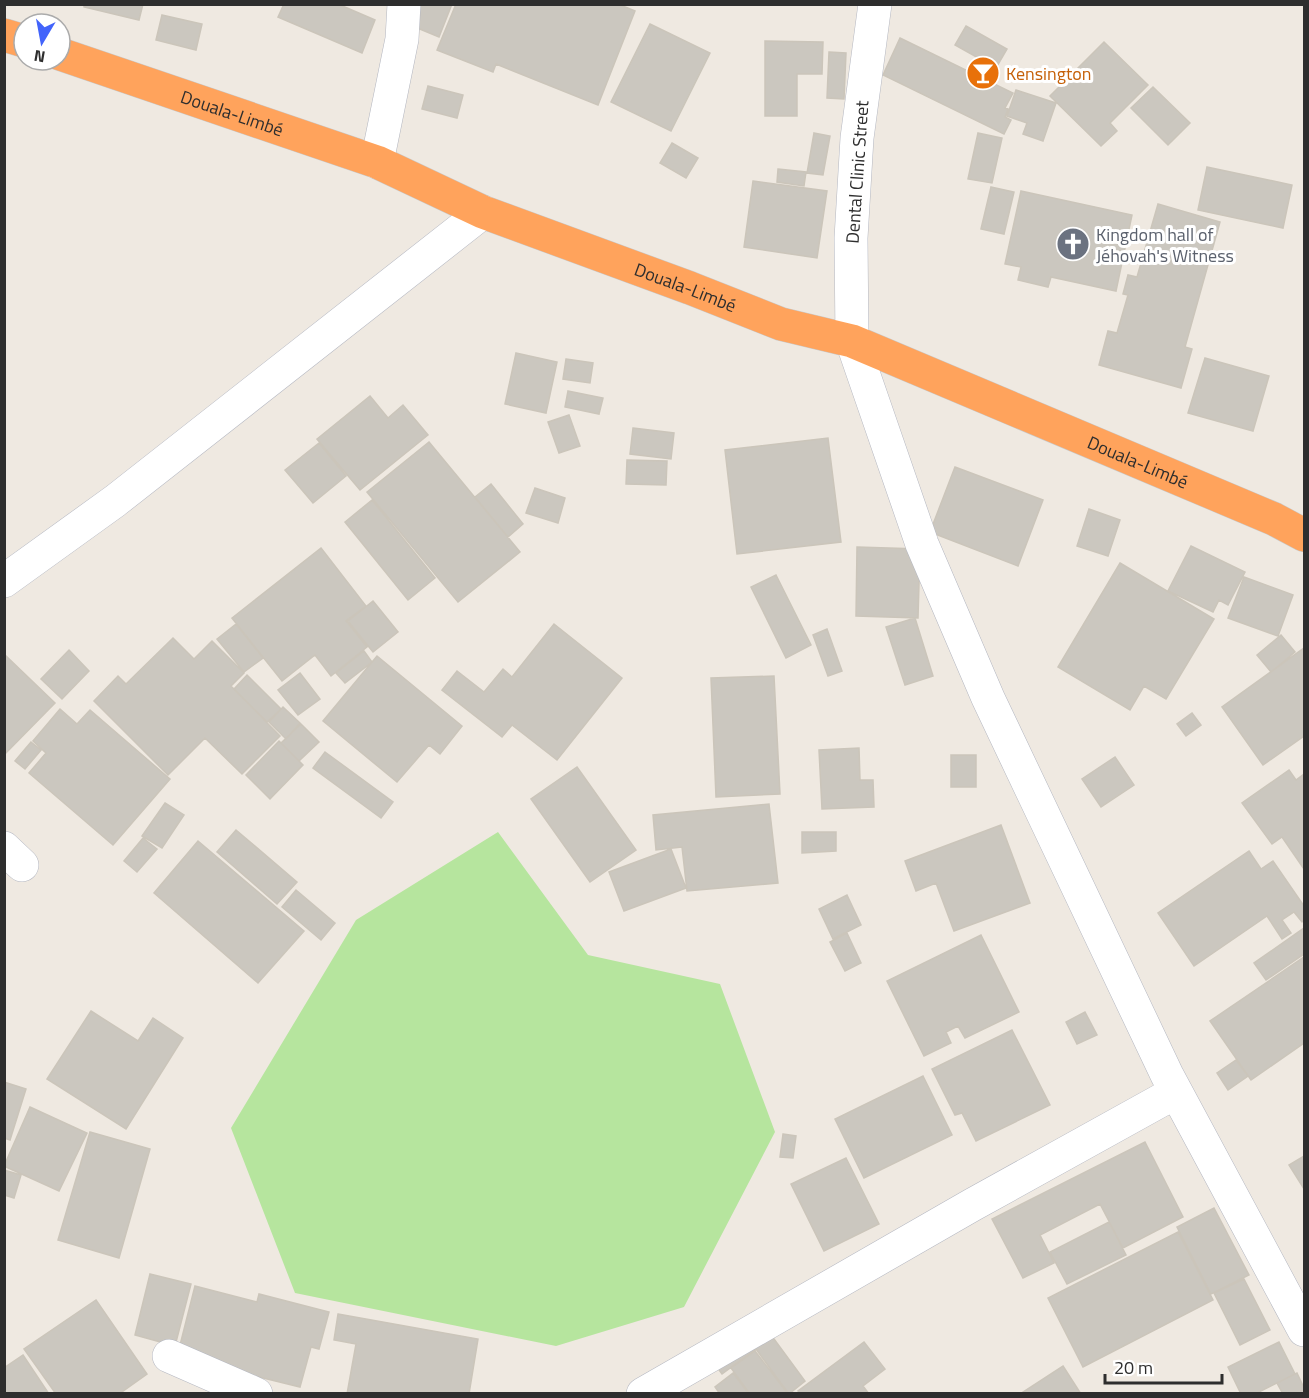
<svg xmlns="http://www.w3.org/2000/svg" width="1309" height="1398" viewBox="0 0 1309 1398" font-family="'Titillium Web',sans-serif">
	<style>
		.green { fill: #b6e59e }
		.building { fill: #cbc7bf; stroke: #cbc5ba; stroke-width: 1.5 }
		.lines { fill: none; stroke-linecap: round; stroke-linejoin: round }
		.minor-casing { stroke: #b4b7c1; stroke-width: 34 }
		.highway-casing { stroke: #c9c9c9; stroke-width: 34 }
		.minor { stroke: #fff; stroke-width: 33 }
		.highway { stroke: #ffa35c; stroke-width: 33 }
		.labels { text-anchor: middle; dominant-baseline: central; stroke-width: 6; stroke-linejoin: round; paint-order: stroke }
		.food-label { font-size: 18px; fill: #c56008; stroke: #fff; text-anchor: start }
		.street-label { font-size: 18px; fill: #2e2e2e; stroke: #fff }
		.worship-label { font-size: 18px; fill: #5b616d; stroke: #fff; text-anchor: start }
	</style>
	<rect width="100%" height="100%" fill="#efe9e1"/>
	<path class="green" d="M498 832 588 955 720 984 775 1132 684 1307 556 1346 295 1293 231 1128 356 920Z"/>
	<path class="building" d="M84 4H143L139 20 84 7Z
		M284 4H338L375 20 362 53 278 17Z
		M410 4H452L439 37 403 22Z
		M456 4H618L635 11 598 105 496 64 493 72 437 50Z
		M162 15 202 24 196 50 156 40Z
		M650 24 710 53 671 131 611 102Z
		M966 26 1007 49 996 68 955 45Z
		M900 38 1013 93 1005 108 1008 109 1005 117 1011 120 1004 134 883 75Z
		M765 41 823 42 822 74H797V116H765Z
		M1104 42 1148 85 1110 123 1117 131 1101 146 1050 96Z
		M829 52 846 53 844 99 827 98Z
		M428 86 463 95 457 118 422 109Z
		M1153 87 1190 123 1168 145 1131 108Z
		M1016 90 1056 103 1043 141 1023 134 1027 123 1007 116Z
		M814 133 830 136 823 175 807 173Z
		M978 133 1002 138 992 183 968 179Z
		M672 143 698 158 686 178 660 163Z
		M1207 167 1292 185 1283 228 1198 210Z
		M778 169 806 172 804 186 777 182Z
		M753 181 827 191 817 258 744 247Z
		M991 187 1014 192 1004 234 981 229Z
		M1021 191 1132 215 1116 291 1051 277 1048 287 1018 280 1021 267 1005 264Z
		M1158 204 1220 222 1185 347 1192 349 1181 388 1099 365 1108 331 1117 333 1128 295 1123 294 1128 275 1137 277Z
		M516 353 557 362 546 413 505 404Z
		M1205 358 1269 376 1253 431 1188 413Z
		M566 359 593 363 590 383 563 379Z
		M568 391 603 398 599 414 565 407Z
		M370 396 388 418 403 405 428 435 360 490 317 439Z
		M569 415 580 446 559 453 548 422Z
		M633 428 674 433 671 459 630 454Z
		M828 438 841 542 737 554 725 450Z
		M429 442 520 552 458 602 367 492Z
		M319 443 346 476 313 503 285 470Z
		M627 460 667 461 666 485 626 484Z
		M955 467 1043 500 1018 566 930 532Z
		M491 484 523 524 508 537 475 497Z
		M535 488 565 498 558 523 526 513Z
		M372 500 435 578 408 600 345 522Z
		M1089 509 1120 520 1108 556 1077 546Z
		M1191 546 1245 572 1228 605 1219 600 1213 612 1168 591Z
		M857 547 920 549 918 618 856 616Z
		M321 548 366 606 346 621 367 647 331 676 315 655 282 681 232 618Z
		M1120 563 1214 619 1166 699 1144 686 1130 710 1058 667Z
		M776 575 811 645 786 658 751 587Z
		M1244 577 1293 595 1278 636 1228 618Z
		M373 601 398 632 373 652 348 621Z
		M915 618 933 676 905 685 886 627Z
		M236 624 263 658 244 672 217 639Z
		M554 624 622 678 557 760 512 725 502 737 442 690 457 671 484 692 503 669 512 677Z
		M827 629 842 671 828 676 813 635Z
		M1281 635 1295 652 1271 672 1257 655Z
		M173 638 194 659 212 641 244 673 231 686 280 736 242 774 205 738 168 775 94 701 118 676 126 684Z
		M1304 648V736L1263 765 1222 707Z
		M69 650 89 671 62 699 41 679Z
		M364 651 372 662 345 683 336 673Z
		M4 654 55 703 4 755Z
		M377 656 462 726 440 754 429 745 397 782 323 721Z
		M300 673 320 699 298 715 278 690Z
		M247 675 281 709 267 722 234 689Z
		M774 676 780 794 716 797 711 678Z
		M283 707 300 723 286 739 269 722Z
		M60 709 77 724 90 710 170 779 113 845 29 773 46 753 33 741Z
		M1192 713 1201 725 1186 736 1177 724Z
		M301 724 319 742 299 761 281 743Z
		M279 741 303 765 270 799 246 775Z
		M31 742 41 750 25 769 15 761Z
		M859 748 860 780H873L874 807 822 809 819 750Z
		M325 752 393 802 381 818 313 768Z
		M951 755H976V787H951Z
		M1115 757 1134 785 1101 807 1082 779Z
		M577 767 636 850 590 882 531 799Z
		M1289 770 1296 780 1304 774V869L1282 837 1272 844 1242 803Z
		M165 803 184 815 162 848 142 836Z
		M769 804 778 883 687 891 682 847 656 850 653 815Z
		M1001 825 1030 903 954 931 936 883 916 891 905 861Z
		M236 830 297 882 277 904 217 852Z
		M802 832H836V851L802 853Z
		M143 838 157 849 137 872 124 861Z
		M198 841 304 931 258 983 154 893Z
		M671 849 686 888 624 911 609 872Z
		M1249 851 1261 869 1273 861 1304 906V920L1302 922 1294 912 1282 920 1291 933 1282 939 1267 916 1194 966 1158 913Z
		M296 890 335 923 321 940 282 907Z
		M847 895 861 925 833 939 819 909Z
		M1304 928V954L1266 980 1254 963Z
		M847 933 861 963 845 971 830 942Z
		M981 935 1019 1012 965 1038 958 1026 946 1032 951 1043 924 1056 887 981Z
		M1304 957V1043L1251 1080 1210 1021Z
		M91 1011 138 1041 153 1018 183 1038 126 1129 47 1079Z
		M1085 1012 1097 1035 1077 1044 1066 1022Z
		M1012 1030 1050 1105 976 1141 962 1113 955 1115 932 1069Z
		M1236 1060 1248 1076 1228 1090 1217 1073Z
		M923 1076 952 1135 864 1178 835 1119Z
		M4 1082 26 1089 10 1140 4 1138Z
		M30 1107 87 1133 59 1191 4 1166Z
		M90 1132 150 1149 119 1258 58 1240Z
		M783 1134 796 1136 793 1158 780 1157Z
		M1145 1142 1183 1217 1123 1248 1100 1204 1040 1235 1054 1263 1023 1278 992 1219Z
		M1304 1156V1189L1289 1165Z
		M846 1158 879 1224 824 1251 791 1184Z
		M4 1170 21 1175 14 1198 4 1195Z
		M1214 1208 1249 1275 1211 1294 1177 1227Z
		M1109 1222 1126 1255 1067 1284 1050 1252Z
		M1178 1232 1213 1300 1083 1367 1048 1298Z
		M150 1274 191 1284 175 1346 135 1335Z
		M1244 1279 1270 1330 1240 1345 1214 1293Z
		M195 1286 257 1302 259 1294 329 1312 319 1349 311 1347 300 1387 177 1357Z
		M96 1300 147 1374 119 1394H56L24 1349Z
		M338 1314 478 1339 469 1394H347L356 1344 334 1340Z
		M763 1324 805 1381 789 1394 756 1349 722 1374 706 1352Z
		M864 1342 885 1369 863 1386 869 1394H800L798 1391Z
		M1279 1342 1295 1374 1255 1394H1241L1228 1367Z
		M755 1351 788 1394H750L731 1368Z
		M23 1355 49 1394H4V1368Z
		M1063 1366 1081 1394H1020Z
		M733 1373 749 1394H720L715 1387Z
		M1297 1373 1304 1388V1394H1283L1277 1383Z"/>
	<g class="lines">
		<g class="minor-casing">
			<path id="minor" d="M875 4 857 138 851 238 852 341 922 544 988 698 1167 1075 1304 1330
				M377 162 402 39 404 4
				M4 581 115 501 483 212
				M4 848 22 865
				M169 1356 256 1394
				M643 1394 972 1205 1176 1092"/>
		</g>
		<g class="highway-casing">
			<g id="highway">
				<path d="M4 35 24 41"/>
				<path id="s1" d="M60 54 377 162 483 212 690 288 781 324 852 341 1274 519 1304 535"/>
			</g>
		</g>
		<use href="#minor" class="minor"/>
		<use href="#highway" class="highway"/>
	</g>
	<defs>
		<g id="bar-disc" transform="scale(1.725)"><circle r="9.5" fill="#e8710a" stroke="#fff"/><path d="M-6-5H6L.8 .8V4.5H3.5V6h-7V4.5H-.8V.8Z" fill="#fff"/></g>
		<g id="church-disc" transform="scale(1.725)"><circle r="9.5" fill="#6b7280" stroke="#fff"/><path d="M-1.2-6h2.4v3.5h3.3v2.4h-3.3V6h-2.4V-.1h-3.3v-2.4h3.3Z" fill="#fff"/></g>
	</defs>
	<g fill-rule="evenodd">
		<use href="#bar-disc" x="983" y="73"/>
		<use href="#church-disc" x="1073" y="244"/>
	</g>
	<g class="labels">
		<g class="food-label">
			<text x="1006" y="73">Kensington</text>
		</g>
		<g class="street-label">
			<text stroke="none"><textPath href="#s1" startOffset="182">Douala-Limbé</textPath></text>
			<text transform="translate(857 172) rotate(-86)">Dental Clinic Street</text>
			<text stroke="none"><textPath href="#s1" startOffset="668">Douala-Limbé</textPath></text>
			<text stroke="none"><textPath href="#s1" startOffset="1154">Douala-Limbé</textPath></text>
		</g>
		<g class="worship-label">
			<text x="1096" y="234">Kingdom hall of<tspan x="1096" dy="21">Jéhovah's Witness</tspan></text>
		</g>
	</g>
	<rect width="1309" height="1398" fill="none" stroke="#2e2e2e" stroke-width="12"/>
	<g transform="translate(42 42) rotate(190)"><circle r="28" fill="#ffffff" stroke="#ababab" stroke-width="1.5"/>
	<path d="M0-4.5L10 22L0 15L-10 22Z" fill="#4264fb"/>
	<text y="-9" font-size="16" font-weight="bold" text-anchor="middle" fill="#2e2e2e">N</text>
	</g>
	<path d="M1105 1374v9h117v-9" fill="none" stroke="#2e2e2e" stroke-width="3"/>
	<text x="1114" y="1374" font-size="18" fill="#2e2e2e" stroke="#ffffff" stroke-width="4.5" paint-order="stroke">20 m</text>
</svg>
